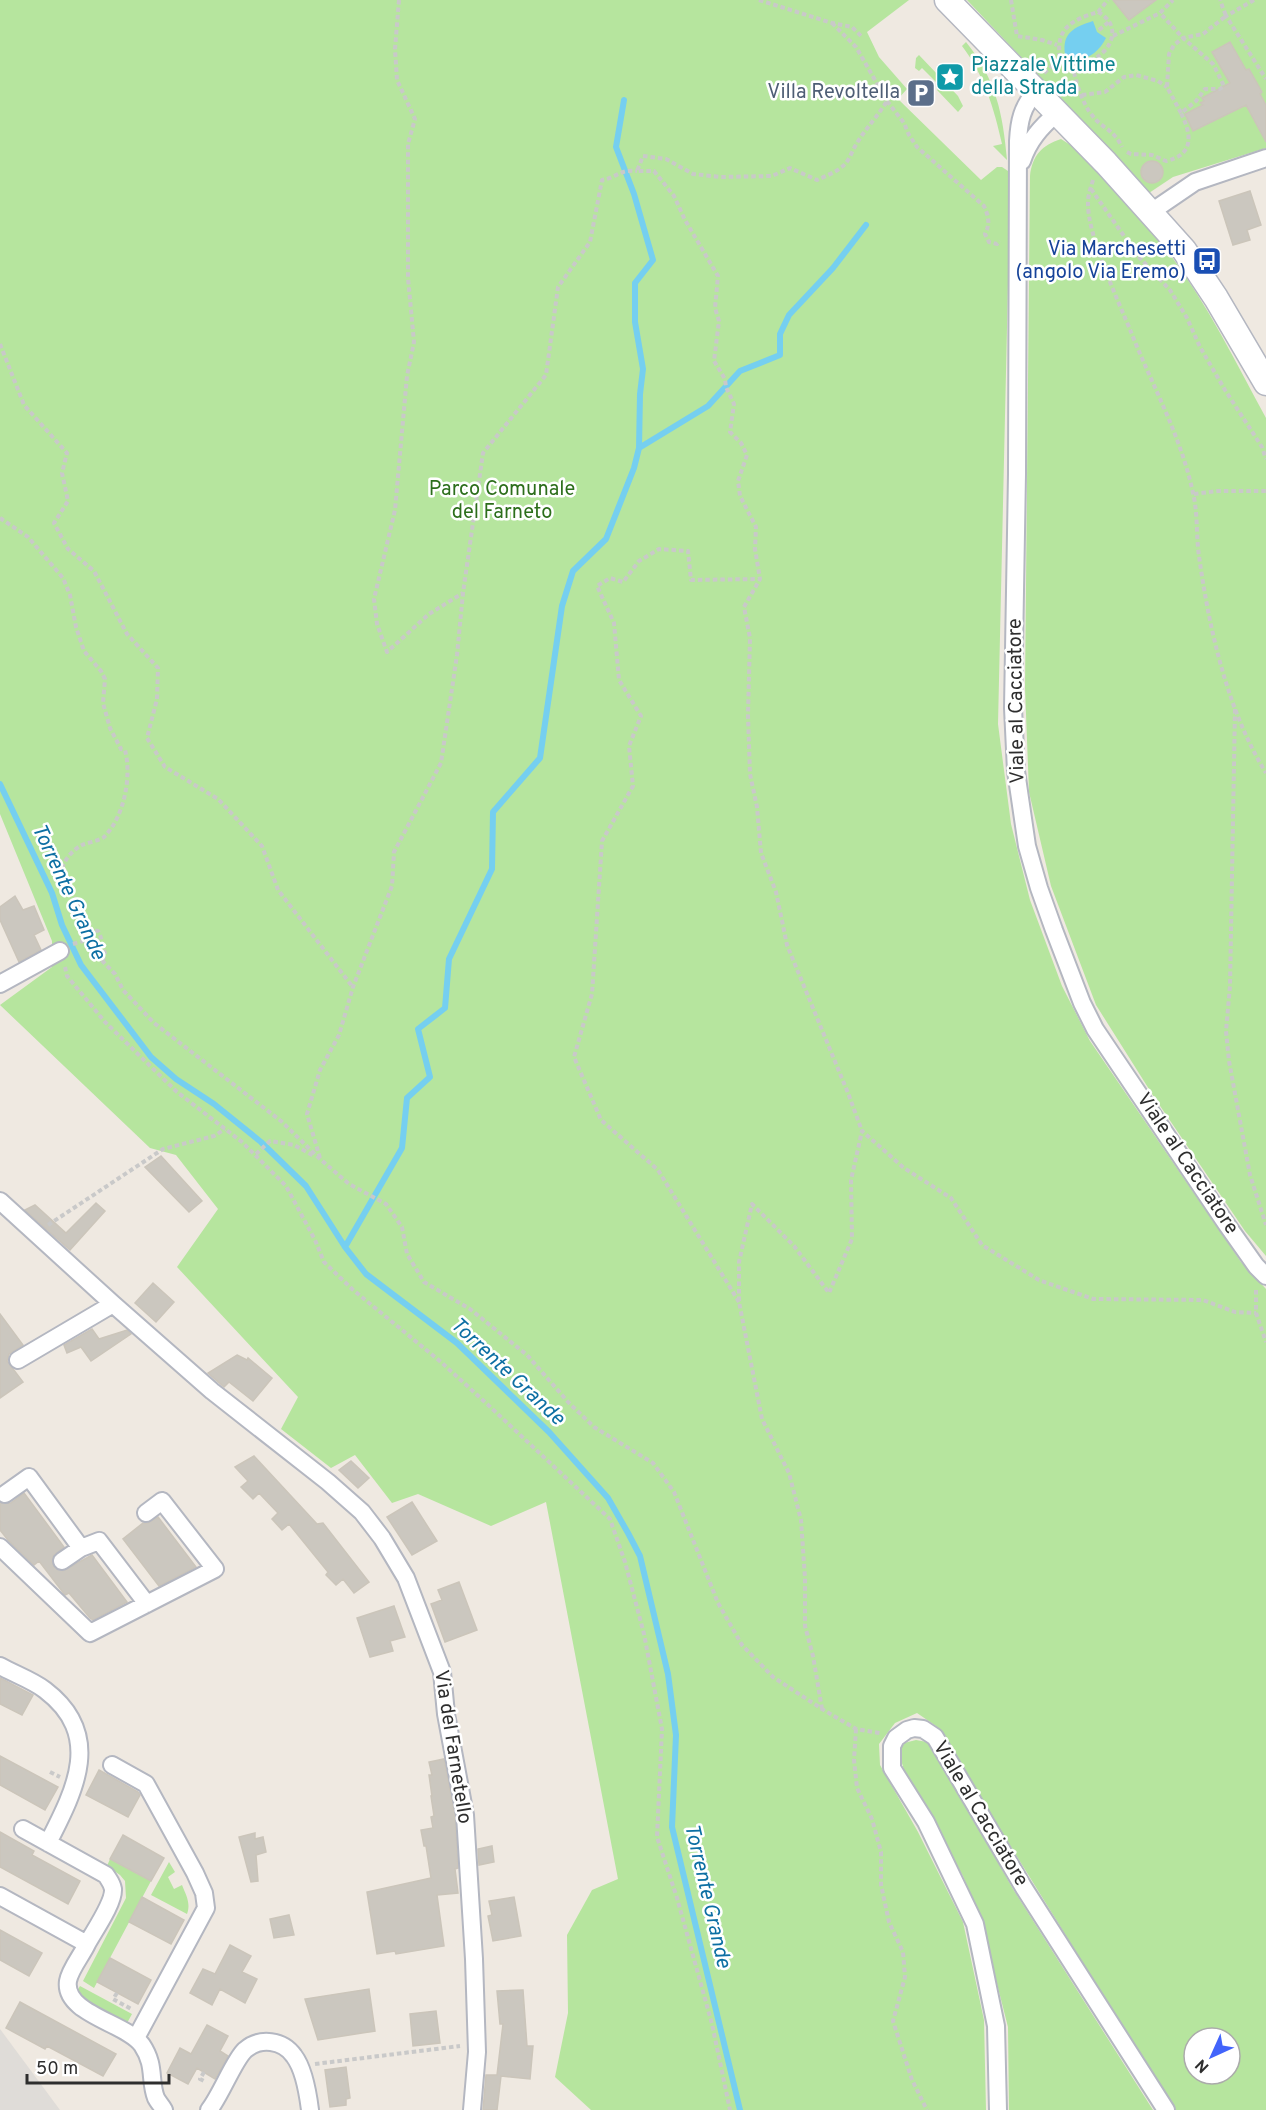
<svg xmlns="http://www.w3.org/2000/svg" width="1266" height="2110" viewBox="0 0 1266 2110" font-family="Overpass,sans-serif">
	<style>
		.green { fill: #b6e59e; fill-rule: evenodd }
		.plaza { fill: #dfdcd8 }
		.water { fill: #75cff0 }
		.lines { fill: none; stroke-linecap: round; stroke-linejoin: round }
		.stream { stroke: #75cff0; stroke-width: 6 }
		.building { fill: #cbc7bf; stroke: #cbc5ba; stroke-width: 1.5 }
		.street-casing { stroke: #b4b7c1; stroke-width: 20 }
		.secondary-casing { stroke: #b4b7c1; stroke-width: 27 }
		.path { stroke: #c9c9c9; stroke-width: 4; stroke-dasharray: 4.5 3; stroke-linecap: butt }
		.street { stroke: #fff; stroke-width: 16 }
		.secondary { stroke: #fff; stroke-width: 24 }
		.labels { text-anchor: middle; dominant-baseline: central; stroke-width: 5; stroke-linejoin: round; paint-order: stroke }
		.culture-label { font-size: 20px; fill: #0d838f; stroke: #fff; text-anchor: start }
		.service-label { font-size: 20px; fill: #4e5e75; stroke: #fff; text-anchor: end }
		.transit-label { font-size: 20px; fill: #164399; stroke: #fff; text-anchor: end }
		.park-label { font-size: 20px; fill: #2c6e1b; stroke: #fff }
		.street-label { font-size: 20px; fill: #2e2e2e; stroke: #fff }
		.water-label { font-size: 21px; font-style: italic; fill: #0d6fa3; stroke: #fff }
	</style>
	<rect width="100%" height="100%" fill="#efe9e1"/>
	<path class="green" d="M0 0H909L867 32 879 57 907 89 898 99 981 180 997 167H1002L1008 171 1010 196 998 724 1011 824 1030 900 1062 986 1090 1041 1241 1262 1266 1289V2110H1174L936 1726 917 1713 895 1723 879 1744 880 1765 918 1832 963 1922 984 2020 986 2110H591L555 2077 568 2013 567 1935 592 1890 618 1879 546 1502 491 1526 418 1494 392 1503 355 1455 331 1468 281 1429 298 1397 177 1267 218 1209 176 1155 150 1148 0 1005 52 967V941L0 814ZM1194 2038H1230V2074H1194Z
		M967 0H1266V148L1173 177 1149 193Z
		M966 42C996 79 1003 114 1007 160L993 146 1002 144C994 108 984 75 962 46Z
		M919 55 958 96 963 106 958 112 937 90 940 86 922 68 919 71 915 68 916 58Z
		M1061 139 1072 146C1103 178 1135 209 1162 244 1204 297 1234 359 1266 418V1256L1245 1231 1154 1097 1096 1005 1051 886 1029 792 1025 688 1030 176C1032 156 1042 145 1061 139Z
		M916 1740 927 1742 936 1753 1013 1889 1153 2110H1009L1008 2027 982 1925 963 1876 904 1770 899 1753 904 1743Z
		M110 1859 151 1881 94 1988 83 1981 126 1898 125 1881 120 1875 107 1866Z
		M169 1862 175 1872 168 1877 174 1889 182 1885C186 1895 191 1903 187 1914L151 1895Z
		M80 1986 132 2014 126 2025 81 1998 77 1991Z"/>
	<path class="plaza" d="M0 2029 60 2110H0Z"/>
	<path class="water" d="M1093 21 1097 32 1106 38C1098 54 1080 67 1065 54 1062 33 1074 27 1093 21Z"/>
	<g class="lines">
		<path class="stream" d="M624 100 616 147 634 194 653 260 635 283V322L643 369 640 394 639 448
			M0 784 52 893 62 925 81 965 151 1057 176 1079 214 1104 261 1142 306 1186 345 1247 366 1274 457 1343 549 1432 608 1498 628 1533 640 1556 668 1674 676 1735 672 1827 740 2110
			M345 1247 402 1148 407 1098 430 1077 418 1029 445 1008 449 959 492 869 493 812 540 758 562 606 573 571 606 539 634 468 639 448 708 406 740 371 780 355V334L789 315 833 268 866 225"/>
	</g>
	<path class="building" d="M1113 0H1156L1129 20Z
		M1230 42 1246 70 1249 69 1262 92 1260 94 1266 105V142L1246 105 1193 131 1185 114 1203 105 1200 103 1204 101 1202 98 1230 83 1212 52Z
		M1141 172a11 11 0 1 1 22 0a11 11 0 1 1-22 0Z
		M1250 191 1261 225 1247 230 1250 240 1233 245 1219 201Z
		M15 896 23 910 34 906 44 930 34 935 41 950 19 962 0 920V907Z
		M161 1156 202 1201 189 1212 145 1167Z
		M96 1203 105 1211 70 1250 25 1210 35 1205 66 1233Z
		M153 1283 174 1302 156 1322 135 1303Z
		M0 1314 23 1345 9 1354 7 1361 23 1382 0 1398Z
		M92 1329 99 1339 127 1330 131 1334 91 1361 81 1347 67 1353 64 1345Z
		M237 1355 247 1360 248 1358 272 1378 253 1401 229 1382 224 1387 208 1373Z
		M254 1456 317 1524 323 1523 369 1582 354 1593 343 1579 336 1585 326 1575 328 1572 289 1524 282 1530 272 1519 278 1513 259 1493 253 1499 241 1487 248 1481 235 1467Z
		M351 1461 369 1478 358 1488 339 1470Z
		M24 1493 64 1547 53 1556 52 1562 54 1567 63 1571 92 1555 127 1602 93 1620 90 1618 69 1593 65 1595 39 1561 34 1565 8 1540 0 1530V1503H11Z
		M412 1502 437 1541 412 1555 387 1517Z
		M158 1517 196 1567 159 1586 123 1539 143 1523H148Z
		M459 1582 477 1630 445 1642 431 1604 442 1600 438 1590Z
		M394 1606 405 1637 390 1641 393 1651 370 1657 357 1618Z
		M0 1678 33 1695 22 1715 0 1704Z
		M0 1756 58 1787 45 1810 0 1785Z
		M444 1759 455 1816 458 1868 455 1869 458 1893 437 1895 444 1946 396 1954 395 1951 377 1954 367 1892 431 1878 426 1846H424L421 1830 433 1828 431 1817 434 1816 431 1796H432L429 1775H432L429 1762Z
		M99 1770 138 1792 140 1795 128 1817 86 1795Z
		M0 1832 34 1851 32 1855 80 1881 68 1904 0 1867Z
		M255 1833V1839L263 1837 266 1852 256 1855 258 1881 251 1882 239 1837Z
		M123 1835 164 1858 151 1881 110 1859Z
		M492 1846 494 1862 479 1865 478 1849Z
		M142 1897 184 1920 171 1944 129 1922Z
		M514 1897 521 1936 493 1941 488 1916 492 1915 489 1901Z
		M289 1915 294 1935 274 1938 270 1919Z
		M0 1930 42 1953 29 1976 0 1960Z
		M230 1945 251 1956 242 1972 257 1979 245 2003 220 1989 212 2005 190 1993 203 1969 215 1974Z
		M110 1958 151 1980 138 2004 97 1982Z
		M369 1989 375 2031 318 2040 305 1999Z
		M523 1990 527 2046H533L530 2079 501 2076 497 2110H483L486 2075H497L503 2024H500L497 1991Z
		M20 2002 116 2054 103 2076 47 2046 45 2049 6 2028Z
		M436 2011 440 2043 413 2046 410 2014Z
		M207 2025 228 2036 220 2051 228 2056 215 2079 197 2068 188 2084 167 2073 180 2048 191 2054Z
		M346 2067 350 2098 346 2099V2105L330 2107 325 2070Z"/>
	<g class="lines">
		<g class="street-casing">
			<path id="street" d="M1036 91C1022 107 1019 121 1018 141L1017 474 1013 708 1016 771 1027 846 1039 888 1054 930 1082 1003 1095 1029 1227 1225 1256 1266 1266 1276
				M1022 161C1029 140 1041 127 1057 113
				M1151 212 1195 182 1266 158
				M0 984 60 951
				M0 1201 113 1304 212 1391 328 1482 362 1512 382 1538 406 1578 442 1672 446 1714 465 1815 474 1959 477 2052 472 2110
				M18 1360 113 1304
				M5 1494 29 1477 81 1548 99 1541 147 1604
				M0 1547 90 1633 215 1569 162 1501 146 1513
				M62 1561 81 1548
				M0 1666C14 1674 32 1680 45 1690 104 1735 75 1790 48 1843
				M112 1765 146 1784 195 1873 204 1893 206 1908 136 2038
				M23 1829 106 1875C109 1880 112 1883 113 1889 114 1903 94 1931 87 1944
				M0 1896 87 1944C82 1955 70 1969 68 1981 63 2014 127 2023 142 2045 156 2066 149 2080 156 2098 158 2102 162 2106 164 2110
				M209 2110C221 2095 234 2060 245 2050 260 2037 283 2040 294 2056 304 2069 308 2094 310 2110
				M998 2110 996 2026 975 1924 926 1822 892 1768V1746L896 1738 907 1730 914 1728 923 1729 935 1737 1024 1888 1166 2110"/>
		</g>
		<g class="secondary-casing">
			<path id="secondary" d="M947 0 1106 163 1184 250 1216 298 1266 383"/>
		</g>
		<path class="path" d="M399 0 395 49 397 80 415 119 408 144V278L414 342 407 376 395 510 374 599 377 624 387 652 429 614 463 593
			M759 0 832 23 852 27 862 37
			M1011 0 1017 36 1042 40 1057 45
			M1254 0 1226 16 1266 79
			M1098 12C1122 25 1113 50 1092 60 1086 63 1079 64 1073 65L1060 59C1055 29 1071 20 1098 12Z
			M1098 12 1108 0
			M832 23 856 47 887 101C878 116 866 128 857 143 853 149 850 158 846 163 839 171 826 176 817 180L790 168 772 176 721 177 693 174 666 159 643 156 637 171H654L674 196 685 220 718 276 715 308 719 321 714 361 725 379 726 387 734 404 730 432 741 443 747 455 738 481 740 496 756 527 755 549 760 579 744 607 750 638 748 715 750 774 757 807 761 853 776 892 787 945 848 1093 862 1131
			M1099 30 1110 21
			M1113 36 1160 13 1173 0
			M1073 65C1074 78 1083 105 1092 115 1102 129 1113 128 1122 147
			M1044 73 1060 59
			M1082 95 1105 92 1124 77 1136 75 1158 81 1167 87
			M887 101 904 123 909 135 917 147 984 206C989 217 990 224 985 234L989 242 997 244 1000 241
			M1181 113 1167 87 1169 54 1174 45 1183 38 1203 34 1226 16 1220 0
			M1127 152 1131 154 1152 155 1166 161C1194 155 1192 135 1181 113L1196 101 1205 89H1220L1224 86 1213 64 1183 38 1160 13
			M1093 180C1091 187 1088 195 1088 202 1087 235 1118 300 1131 332 1152 385 1181 436 1193 493 1198 513 1196 536 1199 556 1209 628 1227 710 1266 773
			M1091 189 1138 256 1170 290 1187 318 1200 347 1225 390 1262 447 1266 459
			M0 344 24 405 67 453 62 473 68 501 54 523 68 549 94 571 127 634 158 668 157 699 147 738 165 767 218 799 262 846 278 890 352 986
			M1194 494 1218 491H1266
			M0 518 28 537 63 578 70 595 76 627 84 651 101 671 105 679 103 703 110 728 121 749 125 750C132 777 124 817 104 837 99 841 89 842 82 845 72 850 62 862 61 874 61 882 77 901 82 909L81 916 85 929 98 931C103 939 101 946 105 953L103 960
			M1235 709 1230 986 1226 1031 1229 1061 1250 1175 1266 1225
			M73 944 83 941 115 974 123 990 154 1023 281 1121 320 1159 349 1184 386 1204 402 1227 407 1254 424 1282 470 1309 527 1355 569 1403 594 1427 653 1463 674 1492 718 1603 742 1645 773 1677 822 1709 856 1729 880 1733
			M65 967 67 976 105 1022 146 1062 177 1092 242 1142 286 1186 315 1240 324 1262 352 1289 441 1362 486 1403 610 1519 625 1562 644 1634 662 1729 657 1837 677 1898 712 2024 730 2110
			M256 1154 270 1141 294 1145 314 1156
			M320 1158 307 1114 320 1070 339 1035 353 987 392 886 394 852 441 763 457 655 463 593 483 453 546 375 558 287 590 242 602 180C618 177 620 169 637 171
			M48 1225 163 1149 214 1136 225 1129
			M1256 1290V1313L1266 1342
			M739 1302 658 1170 601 1120 574 1057 592 994 602 841 633 786 629 746 641 716 619 680 614 623 597 586 610 578 623 582 639 561 659 549 688 551 691 580 759 579
			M822 1709 813 1656 805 1626V1578L801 1520 789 1473 762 1419 739 1302V1262L752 1204 794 1246 829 1293 852 1239 851 1180 862 1131 904 1168 951 1198 982 1245 1039 1280 1093 1299 1203 1300 1235 1312 1256 1313
			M856 1729 854 1760 857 1788 872 1819 881 1852V1885L889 1922 903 1952 905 1977 893 2021 912 2080 927 2110
			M50 1772 60 1777
			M117 1993 113 1999 133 2010
			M315 2064 460 2046
			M204 2072 200 2079 206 2082"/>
		<use href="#street" class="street"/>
		<use href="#secondary" class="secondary"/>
	</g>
	<defs>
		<g id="sight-square" transform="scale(1.5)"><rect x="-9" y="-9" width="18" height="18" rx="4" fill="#0f9aa8" stroke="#fff"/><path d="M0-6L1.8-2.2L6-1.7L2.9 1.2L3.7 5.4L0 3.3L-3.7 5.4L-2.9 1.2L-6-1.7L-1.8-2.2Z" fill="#fff"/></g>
		<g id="parking-square" transform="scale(1.5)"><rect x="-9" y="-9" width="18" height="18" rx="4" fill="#5c6f8a" stroke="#fff"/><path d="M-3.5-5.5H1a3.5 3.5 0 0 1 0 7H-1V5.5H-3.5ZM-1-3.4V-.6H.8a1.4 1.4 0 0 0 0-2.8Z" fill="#fff"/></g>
		<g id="bus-square" transform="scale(1.5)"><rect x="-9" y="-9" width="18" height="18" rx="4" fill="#1a4fb4" stroke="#fff"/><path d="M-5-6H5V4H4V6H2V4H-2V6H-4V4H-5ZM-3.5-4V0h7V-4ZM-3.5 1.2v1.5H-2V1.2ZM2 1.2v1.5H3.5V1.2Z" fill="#fff"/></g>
	</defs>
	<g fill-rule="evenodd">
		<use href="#sight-square" x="950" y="77"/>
		<use href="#parking-square" x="921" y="93"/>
		<use href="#bus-square" x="1207" y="261"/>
	</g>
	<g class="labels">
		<g class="culture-label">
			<text x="971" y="66">Piazzale Vittime<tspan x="971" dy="23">della Strada</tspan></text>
		</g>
		<g class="service-label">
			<text x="900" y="93">Villa Revoltella</text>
		</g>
		<g class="transit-label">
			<text x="1186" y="250">Via Marchesetti<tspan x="1186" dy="23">(angolo Via Eremo)</tspan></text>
		</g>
		<g class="park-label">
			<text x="502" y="490">Parco Comunale<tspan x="502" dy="23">del Farneto</tspan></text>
		</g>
		<g class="street-label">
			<text transform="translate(1017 701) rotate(-91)">Viale al Cacciatore</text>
			<text transform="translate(1187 1164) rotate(56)">Viale al Cacciatore</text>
			<text transform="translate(452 1747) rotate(81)">Via del Farnetello</text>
			<text transform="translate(980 1814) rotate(59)">Viale al Cacciatore</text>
		</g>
		<g class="water-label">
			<text transform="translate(68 892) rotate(65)">Torrente Grande</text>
			<text transform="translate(507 1372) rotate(43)">Torrente Grande</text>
			<text transform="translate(707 1896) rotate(77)">Torrente Grande</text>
		</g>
	</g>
	<g transform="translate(1212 2056) rotate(225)"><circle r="28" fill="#ffffff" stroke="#ababab" stroke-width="1.5"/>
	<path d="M0-4.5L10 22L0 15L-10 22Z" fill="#4264fb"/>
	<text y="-9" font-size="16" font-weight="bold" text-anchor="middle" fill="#2e2e2e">N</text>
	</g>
	<path d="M27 2074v9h142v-9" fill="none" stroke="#2e2e2e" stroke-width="3"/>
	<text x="36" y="2074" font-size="18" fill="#2e2e2e" stroke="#ffffff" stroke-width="4.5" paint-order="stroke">50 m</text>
</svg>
